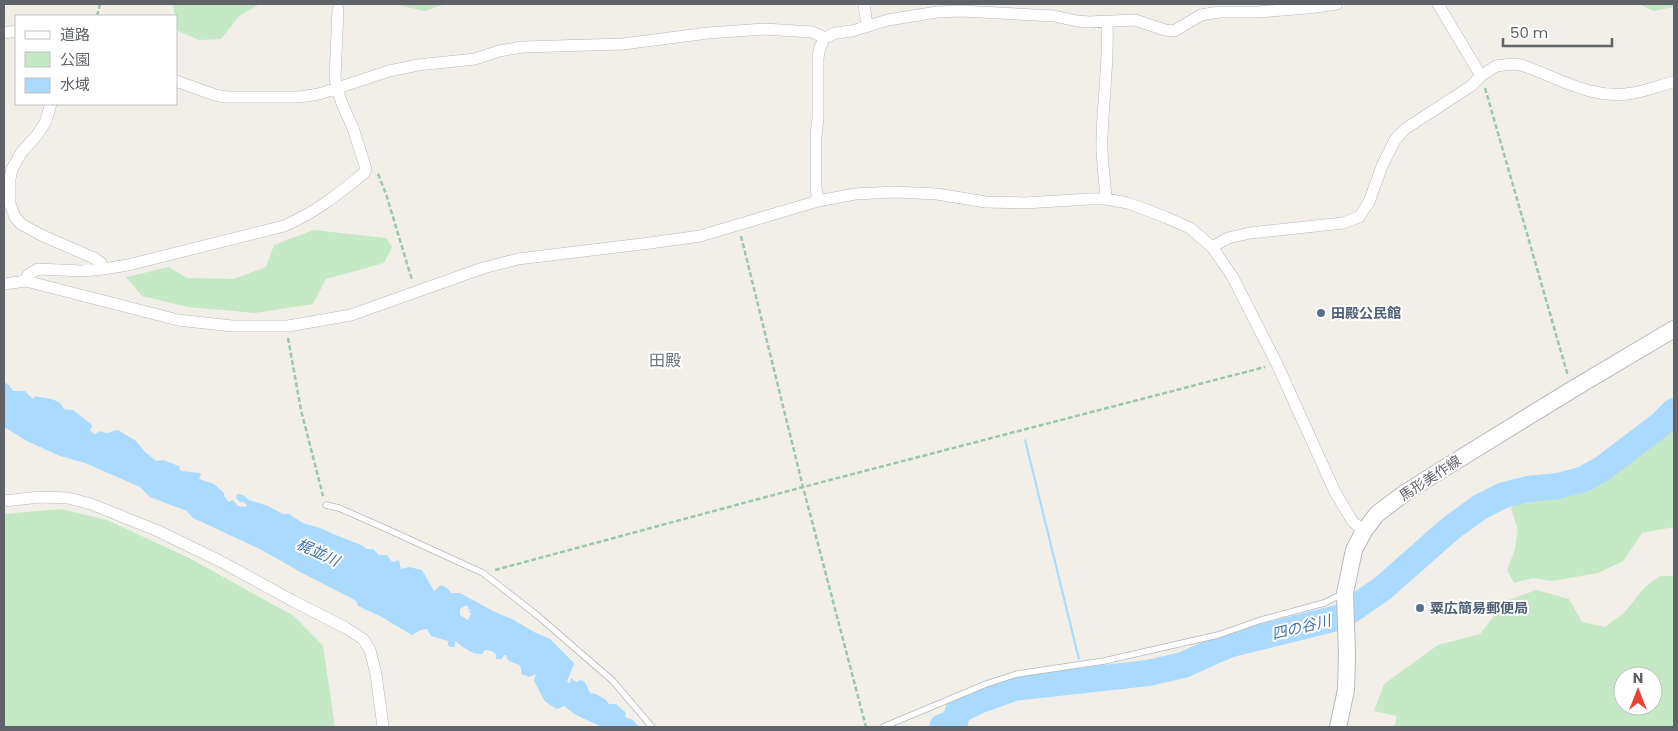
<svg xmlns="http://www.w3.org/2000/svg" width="1678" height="731" viewBox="0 0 1678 731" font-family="Poppins,'Noto Sans JP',sans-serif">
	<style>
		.green { fill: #c5e8c5; fill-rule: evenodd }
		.water { fill: #aadaff; fill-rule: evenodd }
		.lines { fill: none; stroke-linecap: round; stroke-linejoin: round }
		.river { stroke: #aadaff; stroke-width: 26 }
		.lane-casing { stroke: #b5b8bc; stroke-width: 7 }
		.street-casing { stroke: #b5b8bc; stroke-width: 12 }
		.secondary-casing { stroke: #b6babf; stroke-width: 18 }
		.path { stroke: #9cc7a9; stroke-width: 2.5; stroke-dasharray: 5 2.5; stroke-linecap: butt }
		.lane { stroke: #fff; stroke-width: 5.5 }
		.street { stroke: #fff; stroke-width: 11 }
		.secondary { stroke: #fff; stroke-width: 16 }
		.service-dot { fill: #5c6f8a; stroke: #fff; stroke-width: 2 }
		.labels { text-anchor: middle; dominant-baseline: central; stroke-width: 4; stroke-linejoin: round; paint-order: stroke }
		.service-label { font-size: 14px; font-weight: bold; fill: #4e5e75; stroke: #fff; text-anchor: start }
		.street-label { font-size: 14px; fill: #5f6368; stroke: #fff }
		.water-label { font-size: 15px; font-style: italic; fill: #4174aa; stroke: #fff }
		.quarter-label { font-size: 16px; fill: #70757a; stroke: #fff }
	</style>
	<rect width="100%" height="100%" fill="#f1efe8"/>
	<path class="green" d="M173 4H257V6L240 15 221 39 199 40 176 30V16H175Z
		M394 4H446L424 11Z
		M1639 4H1674V7L1654 11Z
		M314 230 386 238 392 247 384 263 326 279 313 304 255 313 188 307 142 296 126 277 169 267 187 278 234 279 266 267 274 245Z
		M1674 419V527L1642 533 1623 561 1598 573 1552 581 1533 578 1514 583 1507 570 1515 549 1518 530 1511 508 1524 497 1567 490 1599 476Z
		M61 509 107 520 189 558 294 616 323 646 335 727H4V514Z
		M1660 576H1674V727H1394L1397 716 1374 711 1384 684 1438 645 1480 634 1506 601 1536 590 1569 599 1582 622 1605 627 1624 613 1645 587ZM1623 676H1653V706H1623Z"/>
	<path class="water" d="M4 382 9 385 13 391H25L33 399 35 396C45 399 59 397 64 409L73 410 91 424 92 426 90 430 94 434 101 431C110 436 110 430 118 430L136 441 145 452 156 461 163 460 179 466 180 470 182 471 200 473 201 475 199 479 214 484 224 493V496L229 502 233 500 238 506 246 507 247 505 243 502H240L236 498 237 494 243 495 249 500 268 506 283 514H289L303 523 323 529 333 534 351 541 363 546 366 549H373L379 555H387L392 562 399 560 401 569 409 567 422 570 434 591 441 585 447 588 451 593H460L493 611 512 619 534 632 550 639 573 662 574 664 567 681 569 683H570L571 678 576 682 581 680 585 682 590 693 596 694 606 700 609 704H616L626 713 625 717 633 720 639 727H602L576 715 564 706 557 709 547 703 544 700 534 681 536 674 529 677 521 674C522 661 516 666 508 660L506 655H504L502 659H496V654L492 651 485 650 482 654C472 655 463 647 455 641V647H450L448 645V641L431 636 427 629 421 630 412 635 380 616 358 606 356 601 353 599 302 573 260 549 193 518 187 511 150 497 140 487 85 463 60 456 27 441 4 427ZM464 606H468V609H470L469 612 471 613 468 620 460 615V609Z
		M1026 439 1080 659 1078 660 1024 440Z"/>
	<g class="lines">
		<path class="river" d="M942 727 955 722 958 711 978 701 1014 688 1148 673 1183 665 1228 645 1341 617 1383 588 1451 528 1480 507 1504 495 1528 489 1558 486 1584 479 1603 468 1661 424 1674 411"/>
		<g class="lane-casing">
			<path id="lane" d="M326 505 339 508 389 530 483 573 538 616 613 681 652 727
				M883 727 986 684 1017 674 1104 661 1174 645 1218 635 1261 620 1324 603 1342 594"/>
		</g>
		<g class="street-casing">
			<path id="street" d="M864 4 867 26
				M1438 4 1481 76
				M4 33 16 31
				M176 81 215 95 226 97H299L319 94 389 71 418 65 475 59 499 51 523 47 623 44 708 33 764 29 812 32 825 38
				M51 104 45 123 37 135 21 153 12 169 10 179V204L15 217 21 224 41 235 94 258 101 263 103 269
				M1106 199C1105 179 1101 158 1102 138 1103 99 1109 61 1107 23
				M818 201 816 189V136L818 118V58L820 47 825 38 835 33 852 31 888 20 937 12 961 11 1054 16 1077 21 1089 22 1135 20 1165 30 1174 31 1201 15 1219 12H1258L1308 8 1337 4
				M26 281 28 275 38 269 82 271 103 269 128 265 284 226C314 213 339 194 364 173L366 169 353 128 343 106 337 89 335 77 338 9
				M4 284 26 281 178 320 232 326H288L351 315 483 268 518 259 650 243 700 236 818 201 855 194 895 192 937 194 986 202 1025 203 1089 199H1106L1128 203 1165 217 1190 228 1212 247
				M4 501 40 497 68 498 91 504 158 531 220 561 293 601 346 628 363 639 370 650 376 674 383 727
				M1364 531 1353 522 1335 492 1276 362 1232 276 1212 247 1228 238 1250 233 1343 223 1359 217 1369 202 1382 166 1395 140 1405 129 1471 86 1481 76 1496 66 1512 64 1521 65C1558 77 1592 101 1633 93 1647 91 1660 85 1674 82"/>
		</g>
		<g class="secondary-casing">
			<path id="secondary" d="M1338 727 1346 690 1347 655 1345 593 1354 550 1364 531 1377 514 1405 493 1443 469 1573 389 1674 329"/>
		</g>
		<path class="path" d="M97 16 100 4
			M1485 88 1568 376
			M378 174 386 194 412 280
			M741 236 803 487 866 727
			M288 338 301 410 323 496
			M495 570 803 487 1265 367"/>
		<use href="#lane" class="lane"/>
		<use href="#street" class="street"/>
		<use href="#secondary" class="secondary"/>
	</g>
	<g class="service-dot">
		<circle cx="1321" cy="313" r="5"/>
		<circle cx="1420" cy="608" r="5"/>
	</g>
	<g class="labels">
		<g class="service-label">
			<text x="1331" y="313">田殿公民館</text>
			<text x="1430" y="608">粟広簡易郵便局</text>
		</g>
		<g class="street-label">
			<text transform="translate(1430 478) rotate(-33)">馬形美作線</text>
		</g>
		<g class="water-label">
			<text transform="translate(318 552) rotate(25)">梶並川</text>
			<text transform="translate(1301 627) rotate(-14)">四の谷川</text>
		</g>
		<g class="quarter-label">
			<text x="665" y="360">田殿</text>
		</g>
	</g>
	<rect width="1678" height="731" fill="none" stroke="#5f6368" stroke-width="10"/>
	<rect x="15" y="15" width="162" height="90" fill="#ffffff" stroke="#bfc1c3"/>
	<rect x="25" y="31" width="25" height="8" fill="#ffffff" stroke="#bfc1c3"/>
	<text x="60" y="40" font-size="15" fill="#5f6368">道路</text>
	<rect x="25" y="52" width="25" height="15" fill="#c5e8c5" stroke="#bfc1c3"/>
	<text x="60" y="65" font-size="15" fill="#5f6368">公園</text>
	<rect x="25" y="78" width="25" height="15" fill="#aadaff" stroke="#bfc1c3"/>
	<text x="60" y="90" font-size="15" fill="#5f6368">水域</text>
	<g transform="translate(1638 691)"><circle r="24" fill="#ffffff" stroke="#bfc1c3"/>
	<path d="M0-4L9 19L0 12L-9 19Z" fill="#ea4335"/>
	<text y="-8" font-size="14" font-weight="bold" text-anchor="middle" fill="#5f6368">N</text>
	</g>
	<path d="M1503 38v8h109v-8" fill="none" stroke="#5f6368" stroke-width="2.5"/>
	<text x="1510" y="38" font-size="15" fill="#5f6368" stroke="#ffffff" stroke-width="4" paint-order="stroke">50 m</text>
</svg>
